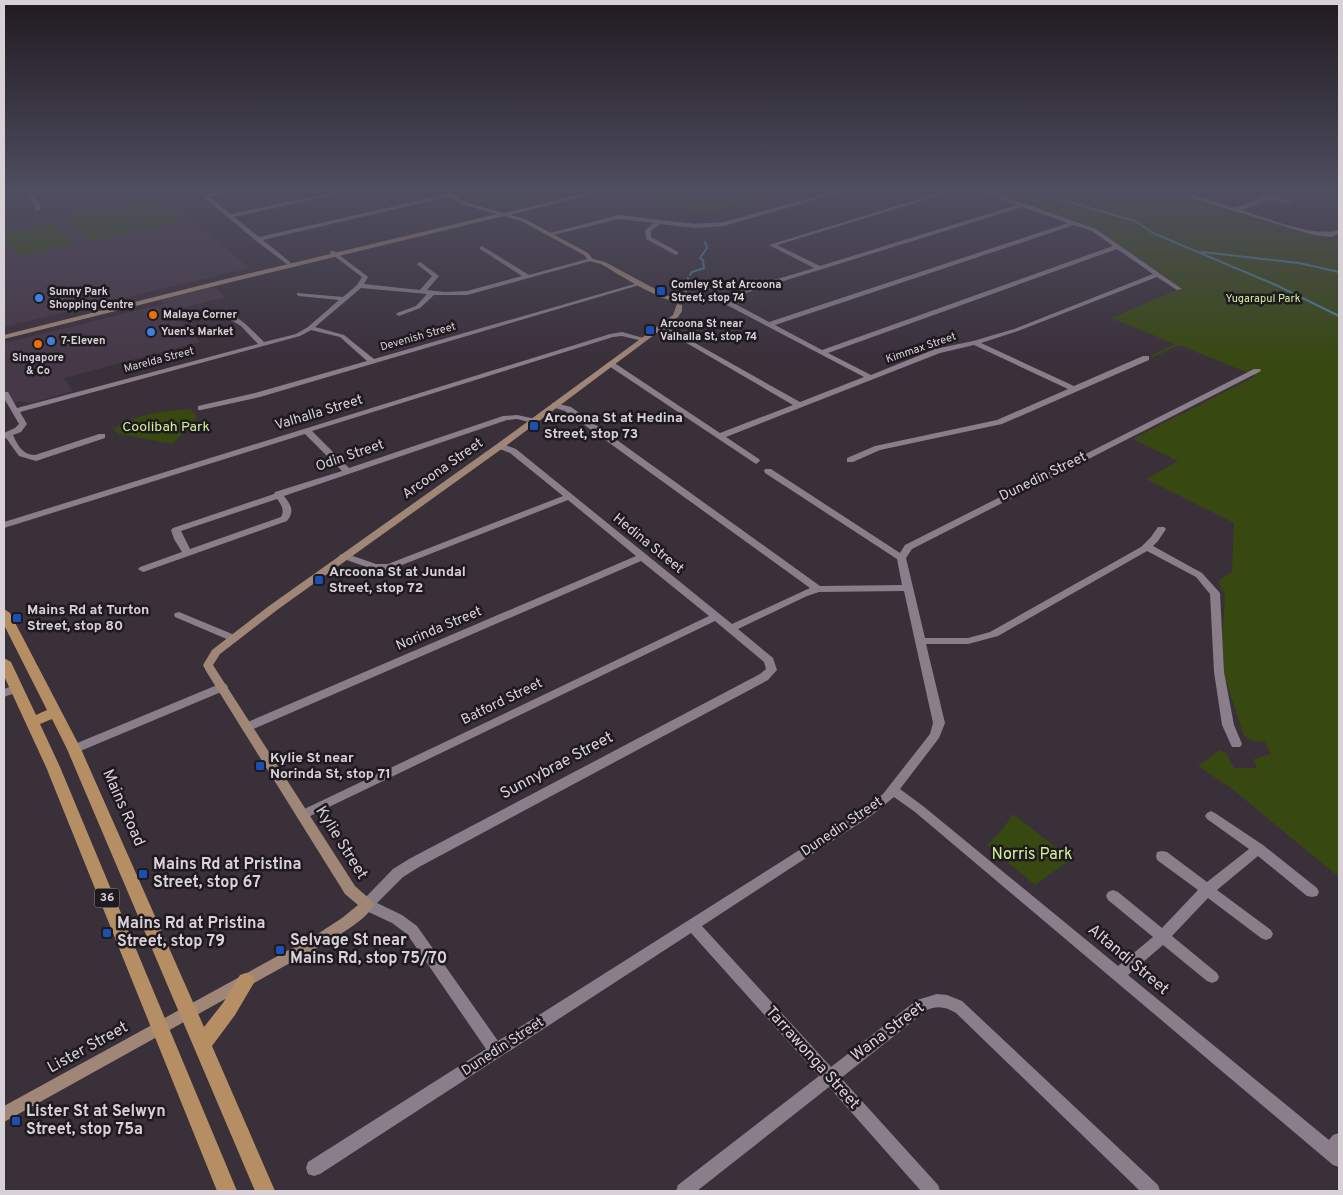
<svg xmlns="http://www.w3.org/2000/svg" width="1343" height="1195" viewBox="0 0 1343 1195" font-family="Overpass,sans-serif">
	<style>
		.built { fill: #463847 }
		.green { fill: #384811 }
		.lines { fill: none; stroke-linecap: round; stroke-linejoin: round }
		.stream-far1 { stroke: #49819a; stroke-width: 2 }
		.stream { stroke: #49819a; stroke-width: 2.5 }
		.street { fill: #897e8a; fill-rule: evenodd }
		.secondary { fill: #9f8677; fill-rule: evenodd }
		.primary { fill: #b58e64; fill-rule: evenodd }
		.transit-dot { fill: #1a4fb4; stroke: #1e1a1f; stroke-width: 2 }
		.shop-dot { fill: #3f7fe0; stroke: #1e1a1f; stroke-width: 2 }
		.food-dot { fill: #e8710a; stroke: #1e1a1f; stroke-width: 2 }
		.labels { text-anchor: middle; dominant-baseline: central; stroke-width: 5; stroke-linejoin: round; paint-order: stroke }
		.far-poi-label { font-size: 11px; font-weight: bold; fill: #d8d2d8; stroke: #1e1a1f; text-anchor: start }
		.far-park-label { font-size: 11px; fill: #d2f197; stroke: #1e1a1f }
		.far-street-label { font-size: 11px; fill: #d8d2d8; stroke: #1e1a1f }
		.shield { fill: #1e1a1f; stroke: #a09ba0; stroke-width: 1 }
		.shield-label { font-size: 12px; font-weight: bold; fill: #d8d2d8 }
		.street-label { font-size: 14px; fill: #d8d2d8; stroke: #1e1a1f }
		.poi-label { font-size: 14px; font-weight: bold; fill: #d8d2d8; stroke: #1e1a1f; text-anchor: start }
		.park-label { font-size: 14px; fill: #d2f197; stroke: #1e1a1f }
		.near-street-label { font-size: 16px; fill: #d8d2d8; stroke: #1e1a1f }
		.near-park-label { font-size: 16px; fill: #d2f197; stroke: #1e1a1f }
		.near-poi-label { font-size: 16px; font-weight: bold; fill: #d8d2d8; stroke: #1e1a1f; text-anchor: start }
	</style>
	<rect width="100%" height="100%" fill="#3a303a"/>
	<path class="built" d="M163 194 249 268 4 327V226Z
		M214 287 225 297 171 311 200 342 64 378 73 391 30 403 21 401 4 405V343L164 304 161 300Z"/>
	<path class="green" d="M452 192H572C532 202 490 215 452 192Z
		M649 192H787L705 214 689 211 671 202 654 207 652 206 666 201Z
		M990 192H1168L1330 241 1339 237V877L1231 788 1198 766 1220 750 1226 753 1234 768H1257L1254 759 1271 754 1265 742 1252 741 1244 736 1225 678 1222 642 1225 595 1218 581 1232 572 1234 523 1146 479 1178 461 1133 439 1256 376 1179 345 1153 357 1150 356 1175 344 1111 318 1181 288 1100 231Z
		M156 198 184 221 142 230 116 206Z
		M113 208 137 231 88 242 66 218Z
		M53 222 73 244 19 256 4 237V232Z
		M191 409 197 417 173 444 119 434 113 429C143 412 157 412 191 409Z
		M1013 814 1071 859 1035 885 987 845 1002 830Z"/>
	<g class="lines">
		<path class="stream-far1" d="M729 192 731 202
			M1034 192 1135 221 1153 233 1278 286 1335 314
			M1202 252 1299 263 1339 272
			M690 275 692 272 704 268 703 260 700 258 707 248 705 242
			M685 295 688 278"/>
		<path class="stream" d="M1333 313 1339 316"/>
		<path class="street" d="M25 192H30L41 206 39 211H35L36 207Z
			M101 192H106L104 194Z
			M198 192H204L206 194 227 192 209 197 231 214 333 192H345L234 217 259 237 448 194 451 196 263 240 290 262 291 263 288 265 255 240Z
			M832 192H842L724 226 695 228 660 224 651 231V237L678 252V254L676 255 646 239 645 230 654 223 619 219 549 236 546 234 619 215 695 224 724 222Z
			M942 192H951L777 245 820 266 1017 205 984 192H992L1096 229 1182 289 1177 290 1157 277 1018 331 981 343 1074 386 1143 356H1149V360L1002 424 880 450 853 462H847V458L875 446 997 420 1068 389 974 345 940 353 726 437 759 459 760 461 756 464 606 364 610 362H613L720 433 793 405 659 327V325H663L800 402 864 377 719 301 684 303 681 301 684 299 719 297 814 268 769 245ZM1022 207 1068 223 769 322 726 299ZM1074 225 1092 231 1113 246 822 350 775 325ZM1117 249 1153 274 1014 329 973 341 935 349 871 375 828 353Z
			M1182 192 1235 208 1278 192H1286L1276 197 1291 202V204L1271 199 1241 210C1267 218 1314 238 1339 230V234L1331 237 1313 235 1175 193Z
			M482 246 529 275 591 258 594 260 467 295H434L420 308 399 316 396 314 397 313 416 306 427 294 361 288 315 327 344 335 374 359 638 283 643 284 260 397 201 410H198V406L255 393 367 361 340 337 311 330 300 336 20 412 27 424 21 432 13 435C18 446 23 455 35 455L99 434H105V438L36 461 19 456 6 438H4V433L15 428 19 424 4 398V392H8L17 408 258 344 241 326 221 314V312C235 311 254 332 264 342L296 334 308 327 339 300 299 296 297 295V293L343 297 357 285 362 277 330 253V251H334L367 276 368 277 364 284 420 290 432 276 418 265 417 264 420 262 439 276 427 290 445 292 467 291 522 276 480 249V247Z
			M622 332 647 339 643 341 622 336 613 337 312 431 349 468 503 416 517 415 536 419 537 421 533 423 517 419 507 420 284 496C291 505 295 511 287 521L146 571 143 572 138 569 140 567 182 552 174 539 171 530 173 528 274 494 275 492 342 471 305 434 4 528V522L610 334ZM277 499C281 504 285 510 281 517L190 549 181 531Z
			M1254 369H1260L1261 371 912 549 906 558 925 638H968L990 632 1141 547 1151 537 1158 527H1164L1166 529 1158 541 1153 546 1202 573 1220 593 1224 672 1234 725 1242 744 1240 747H1232L1222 725 1214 672 1210 594 1196 577 1147 551 998 636 968 644H926L945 723 939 738 900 789 923 806 1118 966 1153 937 1108 900 1106 896 1108 892 1113 890 1118 892 1162 928 1198 890 1157 860 1156 856 1157 852 1162 851 1167 852 1207 882 1249 849 1207 819 1205 816 1207 813 1211 811 1215 813 1263 845 1317 888 1319 892 1317 896 1312 897 1307 896 1258 856 1217 890 1271 930 1273 934 1271 938 1266 940 1261 938 1208 898 1172 936 1217 973 1219 977 1217 981 1212 983 1207 981 1163 945 1128 975 1329 1140 1333 1135 1339 1133V1167L1333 1165 915 812 894 797 872 815 702 926 831 1067 917 1000 937 994 947 995 962 1001 1158 1185 1160 1191H1140L956 1013C947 1007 937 1005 927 1010L841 1078 938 1185 940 1191H921L829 1087 697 1191H676L678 1185 819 1076 691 933 320 1174 314 1176 308 1174 306 1168 308 1162 486 1049 407 934 392 923 362 909 360 905 362 901 393 869 409 859 760 674 766 669 764 662 715 621 302 820 298 818 296 815 298 812 709 616 641 561 251 730H243L241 727 243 724 636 556 568 500 389 570H375L341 558 339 556 341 554H347L376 564H388L563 496 510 453 497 448V444H503L516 449 732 624 810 588 565 411 552 407V403H555L571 407 820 586 902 585 897 559 765 473 764 471 765 469H771L900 553 905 545ZM904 591 933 723 930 734 883 794 864 809 498 1041 417 926 402 915 377 903 403 877 419 867 768 680 777 670 773 658 738 629 807 596 819 592Z
			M179 612 237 636 238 638 233 641 229 640 175 617 174 615 175 613Z
			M222 683 226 684 228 687 226 690 78 752H70L68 749 70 746Z
			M17 684 21 685 23 688 21 691 4 697V689Z"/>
		<path class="secondary" d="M440 192H447L468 203 504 213 590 192H600L510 215 525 219 588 253 593 259 605 262 670 297 684 299 687 301C673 310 617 273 601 264L589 261 584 255 521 221 504 216 227 283 4 339V335L226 279 497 214 464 205Z
			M677 304 682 305V311L678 317 503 448 277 610 220 654 213 665 355 886 372 901 374 905C366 920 340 934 326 943L4 1122V1106L316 935 342 918 358 905 345 894 206 671 203 665 212 650 269 606 497 444 673 315Z"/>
		<path class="primary" d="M4 609 10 613 81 749 204 1027 223 1003 240 975 246 973 252 975 255 981 235 1015 212 1046 275 1191H255L67 749 52 719 40 724 60 767 237 1191H217L46 767 4 676V658L11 662 36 715 47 710 4 625Z"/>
	</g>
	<linearGradient id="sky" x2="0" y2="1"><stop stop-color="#201a20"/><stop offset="0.53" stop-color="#4f4e60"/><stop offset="1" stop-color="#4f4e60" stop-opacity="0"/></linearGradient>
	<rect width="1343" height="360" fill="url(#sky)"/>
	<g class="transit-dot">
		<rect x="656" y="286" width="10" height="10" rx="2.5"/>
		<rect x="645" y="325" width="10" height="10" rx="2.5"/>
		<rect x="529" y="421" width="10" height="10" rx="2.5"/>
		<rect x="314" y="575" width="10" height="10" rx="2.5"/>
		<rect x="12" y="613" width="10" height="10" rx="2.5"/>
		<rect x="255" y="761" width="10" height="10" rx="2.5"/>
		<rect x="138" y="869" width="10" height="10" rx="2.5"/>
		<rect x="102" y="928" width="10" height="10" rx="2.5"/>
		<rect x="275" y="945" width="10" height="10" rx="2.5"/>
		<rect x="11" y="1116" width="10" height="10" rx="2.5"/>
	</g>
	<g class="shop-dot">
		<circle cx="39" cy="298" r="5"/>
		<circle cx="151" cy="332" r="5"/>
		<circle cx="51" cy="341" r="5"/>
	</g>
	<g class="food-dot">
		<circle cx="153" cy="315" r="5"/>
		<circle cx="38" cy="344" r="5"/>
	</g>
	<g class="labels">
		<g class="far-poi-label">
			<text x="671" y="285">Comley St at Arcoona<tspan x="671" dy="13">Street, stop 74</tspan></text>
			<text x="49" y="292">Sunny Park<tspan x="49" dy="13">Shopping Centre</tspan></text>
			<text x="163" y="315">Malaya Corner</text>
			<text x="660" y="324">Arcoona St near<tspan x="660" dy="13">Valhalla St, stop 74</tspan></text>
			<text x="161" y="332">Yuen's Market</text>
			<text x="61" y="341">7-Eleven</text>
			<text x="38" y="358" text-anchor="middle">Singapore<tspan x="38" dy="13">&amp; Co</tspan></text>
		</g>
		<g class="far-park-label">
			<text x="1263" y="299">Yugarapul Park</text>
		</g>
		<g class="far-street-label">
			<text transform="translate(418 337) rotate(-16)">Devenish Street</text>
			<text transform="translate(921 348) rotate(-19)">Kimmax Street</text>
			<text transform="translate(159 360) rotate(-15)">Marelda Street</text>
		</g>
		<rect class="shield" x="94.5" y="888.5" width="25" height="19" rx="4"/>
		<g class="shield-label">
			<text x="107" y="898">36</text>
		</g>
		<g class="street-label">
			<text transform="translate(319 413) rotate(-17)">Valhalla Street</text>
			<text transform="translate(350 456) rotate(-19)">Odin Street</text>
			<text transform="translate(443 469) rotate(-35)">Arcoona Street</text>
			<text transform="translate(1043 477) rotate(-26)">Dunedin Street</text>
			<text transform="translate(648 544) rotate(39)">Hedina Street</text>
			<text transform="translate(439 629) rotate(-23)">Norinda Street</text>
			<text transform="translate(502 702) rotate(-26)">Batford Street</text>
			<text transform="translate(842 827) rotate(-34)">Dunedin Street</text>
			<text transform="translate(503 1047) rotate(-33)">Dunedin Street</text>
		</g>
		<g class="poi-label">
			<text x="544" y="418">Arcoona St at Hedina<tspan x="544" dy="16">Street, stop 73</tspan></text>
			<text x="329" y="572">Arcoona St at Jundal<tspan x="329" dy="16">Street, stop 72</tspan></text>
			<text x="27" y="610">Mains Rd at Turton<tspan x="27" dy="16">Street, stop 80</tspan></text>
			<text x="270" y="758">Kylie St near<tspan x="270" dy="16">Norinda St, stop 71</tspan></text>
		</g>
		<g class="park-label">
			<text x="166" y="427">Coolibah Park</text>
		</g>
		<g class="near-street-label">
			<text transform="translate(557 766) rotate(-28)">Sunnybrae Street</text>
			<text transform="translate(123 808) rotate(66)">Mains Road</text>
			<text transform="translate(341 843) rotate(58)">Kylie Street</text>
			<text transform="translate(1128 960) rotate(40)">Altandi Street</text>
			<text transform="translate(888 1032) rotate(-37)">Wana Street</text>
			<text transform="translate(88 1048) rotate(-29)">Lister Street</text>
			<text transform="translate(812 1058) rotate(48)">Tarrawonga Street</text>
		</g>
		<g class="near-park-label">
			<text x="1032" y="855">Norris Park</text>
		</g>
		<g class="near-poi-label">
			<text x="153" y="865">Mains Rd at Pristina<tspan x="153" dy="18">Street, stop 67</tspan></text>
			<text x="117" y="924">Mains Rd at Pristina<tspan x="117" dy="18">Street, stop 79</tspan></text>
			<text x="290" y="941">Selvage St near<tspan x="290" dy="18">Mains Rd, stop 75/70</tspan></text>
			<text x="26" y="1112">Lister St at Selwyn<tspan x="26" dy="18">Street, stop 75a</tspan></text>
		</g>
	</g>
	<rect width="1343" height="1195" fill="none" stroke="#d8d2d8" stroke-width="10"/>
</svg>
